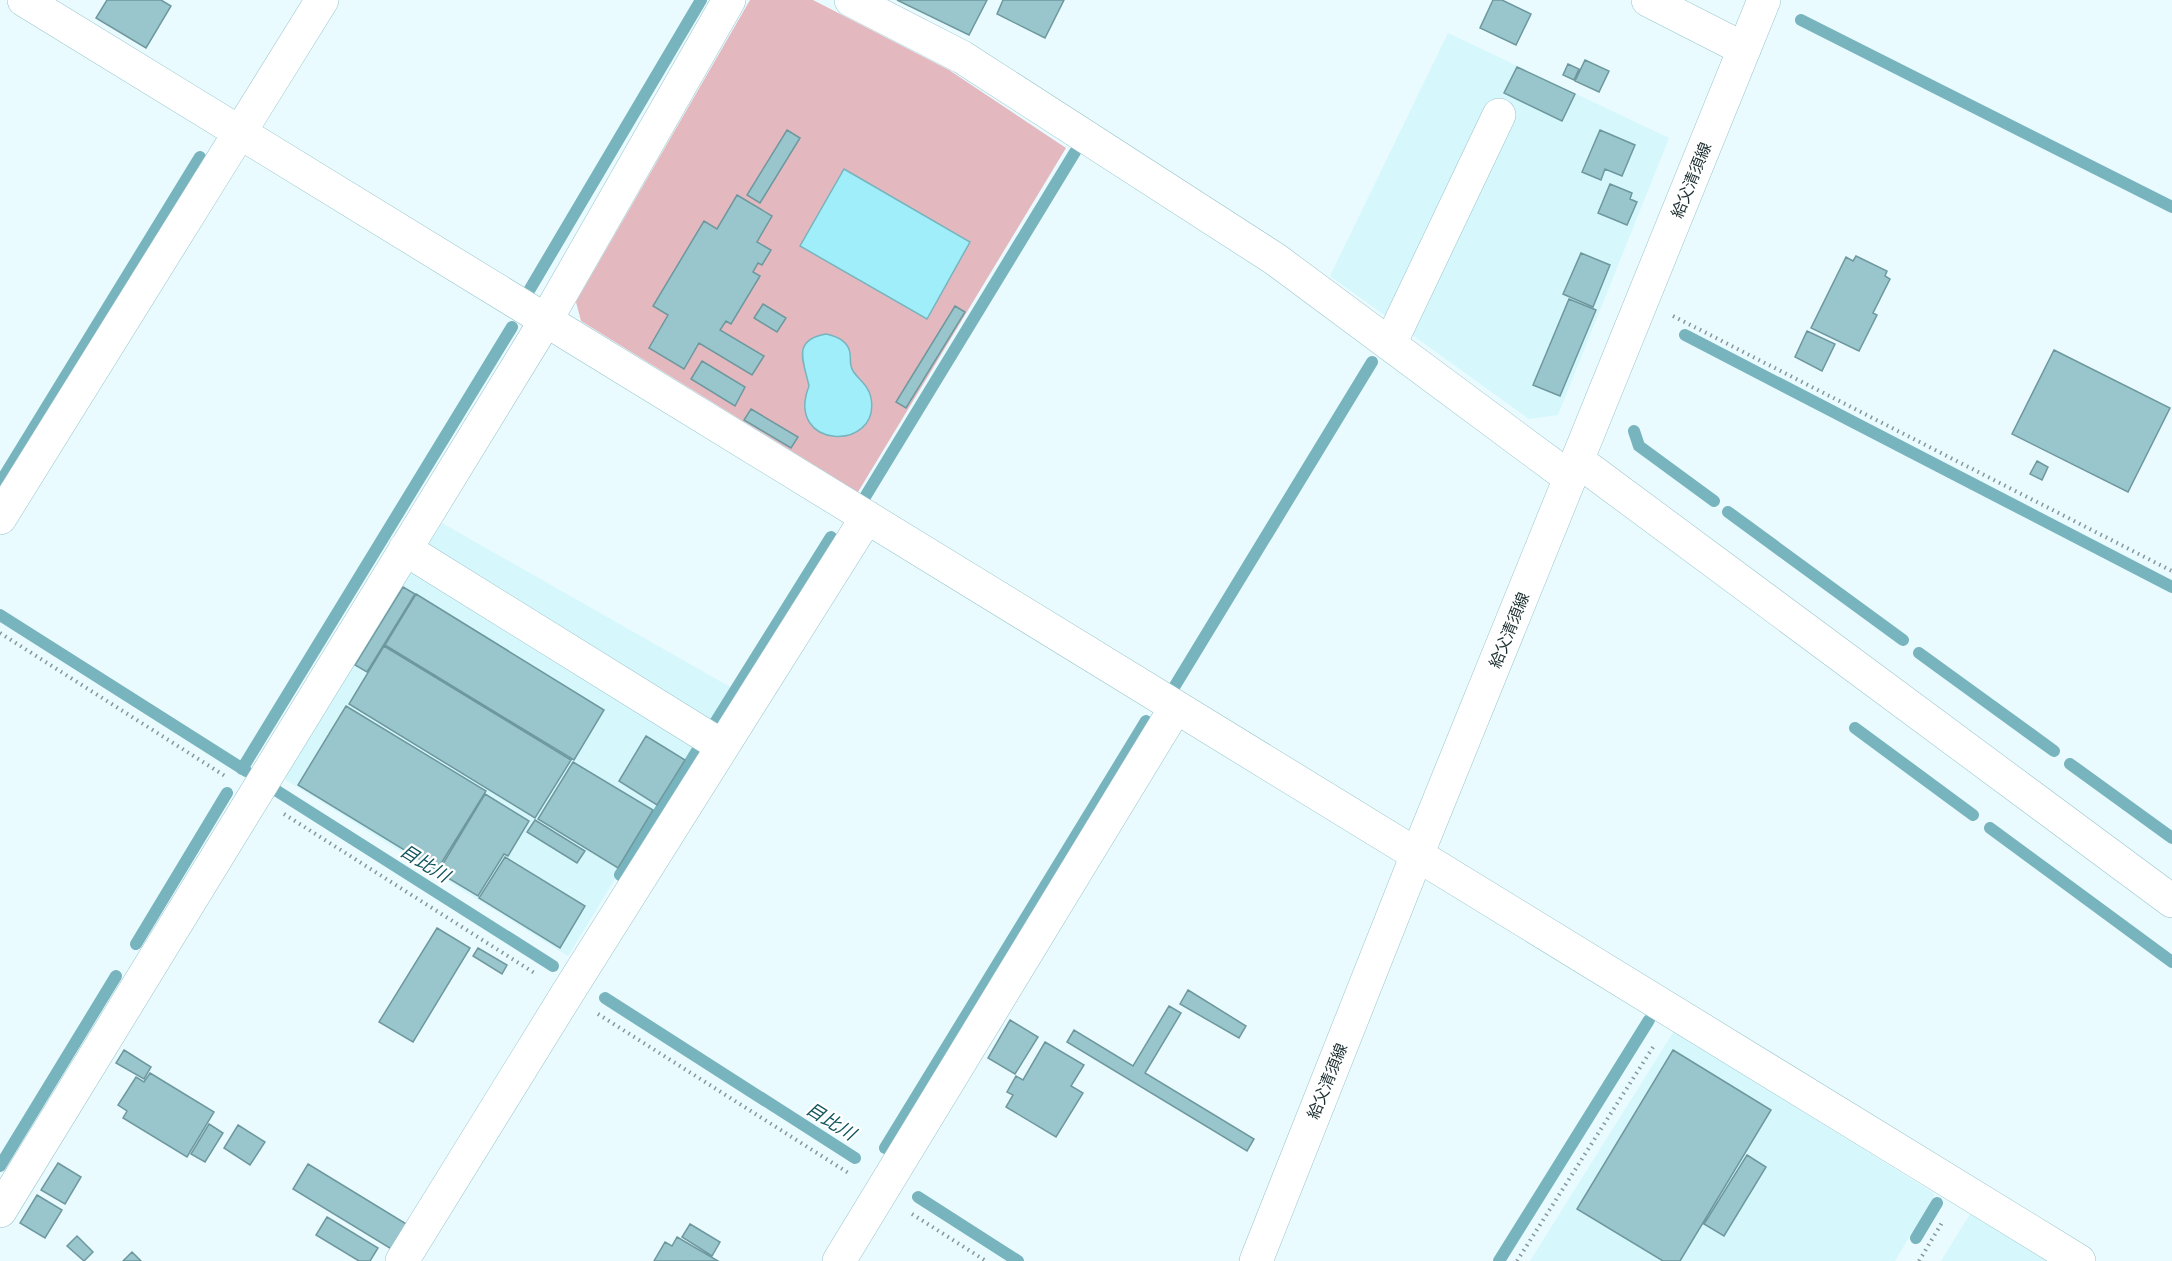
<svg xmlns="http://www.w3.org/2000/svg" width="2172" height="1261" viewBox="0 0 2172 1261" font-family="'IBM Plex Sans','Noto Sans JP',sans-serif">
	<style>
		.built { fill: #d6f7fc }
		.green { fill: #e4b8bf }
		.water { fill: #a0eefa; stroke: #78b4bd; stroke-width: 1.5 }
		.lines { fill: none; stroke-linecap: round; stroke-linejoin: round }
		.stream { stroke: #78b4bd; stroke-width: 12 }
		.building { fill: #99c5cc; stroke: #6d989e; stroke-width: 1.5 }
		.minor-casing { stroke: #98c5cc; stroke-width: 34 }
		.major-casing { stroke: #98c5cc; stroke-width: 34 }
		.path { stroke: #85979a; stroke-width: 4; stroke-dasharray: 1.5 4.5; stroke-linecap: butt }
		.minor { stroke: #fff; stroke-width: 33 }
		.major { stroke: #fff; stroke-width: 33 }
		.labels { text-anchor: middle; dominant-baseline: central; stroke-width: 4.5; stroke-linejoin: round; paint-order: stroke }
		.street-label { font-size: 16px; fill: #1c2e30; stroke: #fff }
		.water-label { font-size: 18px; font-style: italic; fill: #11555d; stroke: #fff }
	</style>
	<rect width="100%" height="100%" fill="#e9fbfe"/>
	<path class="built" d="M1448 33 1669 138 1558 415 1529 419 1330 276Z
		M442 523 732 688 568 956 283 778Z
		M1674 1031 1935 1194 1895 1261H1530Z
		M1970 1214 2048 1261H1941Z"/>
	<path class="green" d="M750 0H813L949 70 1066 148 858 492 581 321 576 302Z"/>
	<path class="water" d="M844 169 970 242 927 319 800 246Z
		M826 334C836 336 848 341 850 353 851 361 849 364 853 371 859 380 869 386 871 398 881 452 784 450 809 386 804 362 791 340 826 334Z"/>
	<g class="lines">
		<path class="stream" d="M1801 20 2172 207
			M530 289 701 0
			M1685 335 2172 587
			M1634 431 1639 446 1714 501
			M0 483 200 157
			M865 497 1075 152
			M1728 512 1903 640
			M0 615 246 771
			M1919 653 2054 751
			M1173 689 1372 362
			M715 723 831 537
			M1855 728 1973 815
			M2070 764 2172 838
			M242 769 512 327
			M277 791 553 966
			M1990 828 2172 962
			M620 875 697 751
			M136 944 227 793
			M605 998 855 1158
			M885 1148 1146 721
			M0 1166 116 976
			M918 1197 1018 1261
			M1916 1238 1937 1203
			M1499 1261 1649 1020"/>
	</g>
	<path class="building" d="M107 0H161L171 6 146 48 96 18Z
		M897 0H987L969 35Z
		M1003 0H1064L1045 38 997 14Z
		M1493 0H1502L1531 14 1516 45 1480 28Z
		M1585 60 1609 71 1599 92 1575 81Z
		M1568 64 1579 69 1574 80 1563 75Z
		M1517 67 1575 94 1562 121 1504 93Z
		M787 130 800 138 760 203 747 195Z
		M1600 130 1635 145 1622 176 1605 169 1601 180 1582 172Z
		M1610 184 1632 193 1630 199 1637 202 1627 225 1598 213Z
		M737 195 772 216 757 242 771 250 762 265 758 263 753 272 760 276 731 324 726 321 720 330 764 356 752 375 699 343 684 369 649 348 668 315 653 306 704 221 717 229Z
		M1581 253 1610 265 1593 307 1563 294Z
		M1856 256 1887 271 1885 276 1890 279 1873 313 1877 315 1859 351 1811 328 1846 257 1853 261Z
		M1569 299 1596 310 1560 396 1533 385Z
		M763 304 786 318 777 332 754 318Z
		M955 306 965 312 906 408 896 402Z
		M1807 331 1835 344 1822 371 1795 357Z
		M2054 350 2170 408 2128 492 2012 434Z
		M702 361 745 387 735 406 691 379Z
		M751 409 798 437 791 448 744 420Z
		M2037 461 2048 467 2042 480 2030 474Z
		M403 587 415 594 367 672 355 665Z
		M416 594 604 710 574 760 385 645Z
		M384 646 571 760 535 818 349 704Z
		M346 706 486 791 437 870 298 785Z
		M646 736 685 760 657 805 619 781Z
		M573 762 653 810 618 868 538 819Z
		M485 794 529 821 508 856 504 854 478 896 438 872Z
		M535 820 585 851 577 863 527 832Z
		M505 857 585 906 560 948 479 898Z
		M437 928 470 948 413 1042 379 1022Z
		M478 948 507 965 502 974 473 956Z
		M1188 990 1246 1026 1239 1038 1180 1004Z
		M1169 1006 1181 1013 1145 1073 1254 1139 1247 1151 1067 1042 1074 1030 1133 1066Z
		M1010 1020 1038 1037 1015 1074 988 1058Z
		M1045 1042 1084 1065 1071 1086 1083 1093 1056 1137 1006 1107 1013 1095 1007 1092 1016 1076 1023 1080Z
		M124 1050 151 1067 144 1079 116 1063Z
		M1673 1050 1771 1110 1680 1261H1663L1577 1209Z
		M150 1073 214 1112 187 1157 123 1118 127 1111 118 1105 136 1077 144 1082Z
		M209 1124 223 1133 205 1162 191 1154Z
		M238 1125 265 1142 250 1165 224 1148Z
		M1747 1155 1766 1167 1724 1236 1704 1224Z
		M58 1163 81 1177 65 1204 41 1190Z
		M308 1164 408 1225 393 1250 293 1189Z
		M37 1195 62 1210 45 1238 20 1223Z
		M327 1217 378 1248 370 1261H359L316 1235Z
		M690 1224 720 1242 712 1256 682 1237Z
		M77 1236 93 1252 84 1261 67 1246Z
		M677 1237 718 1261H654L665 1242 672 1246Z
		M132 1252 141 1261H123Z"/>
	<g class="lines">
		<g class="minor-casing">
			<path id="minor" d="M24 0 2079 1261
				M851 0 962 57 1275 259 1570 478
				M1648 0 1744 49
				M1390 344 1499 115
				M1577 460 2172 901
				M0 518 322 0
				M405 549 722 746
				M0 1211 546 320 729 0
				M402 1261 567 994 867 517
				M839 1261 1176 707"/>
		</g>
		<g class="major-casing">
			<path id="major" d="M1256 1261 1417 855 1764 0"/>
		</g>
		<path class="path" d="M1673 316 2172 571
			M0 633 225 776
			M284 814 536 974
			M598 1014 850 1174
			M912 1214 986 1261
			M1517 1261 1655 1044
			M1919 1261 1943 1221"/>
		<use href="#minor" class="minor"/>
		<use href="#major" class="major"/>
	</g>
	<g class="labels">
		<g class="street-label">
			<text transform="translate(1691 180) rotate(-68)">給父清須線</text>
			<text transform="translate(1509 630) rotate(-68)">給父清須線</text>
			<text transform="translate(1327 1081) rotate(-68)">給父清須線</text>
		</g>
		<g class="water-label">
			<text transform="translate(425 863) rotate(32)">目比川</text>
			<text transform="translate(831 1121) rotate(32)">目比川</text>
		</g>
	</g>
</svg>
